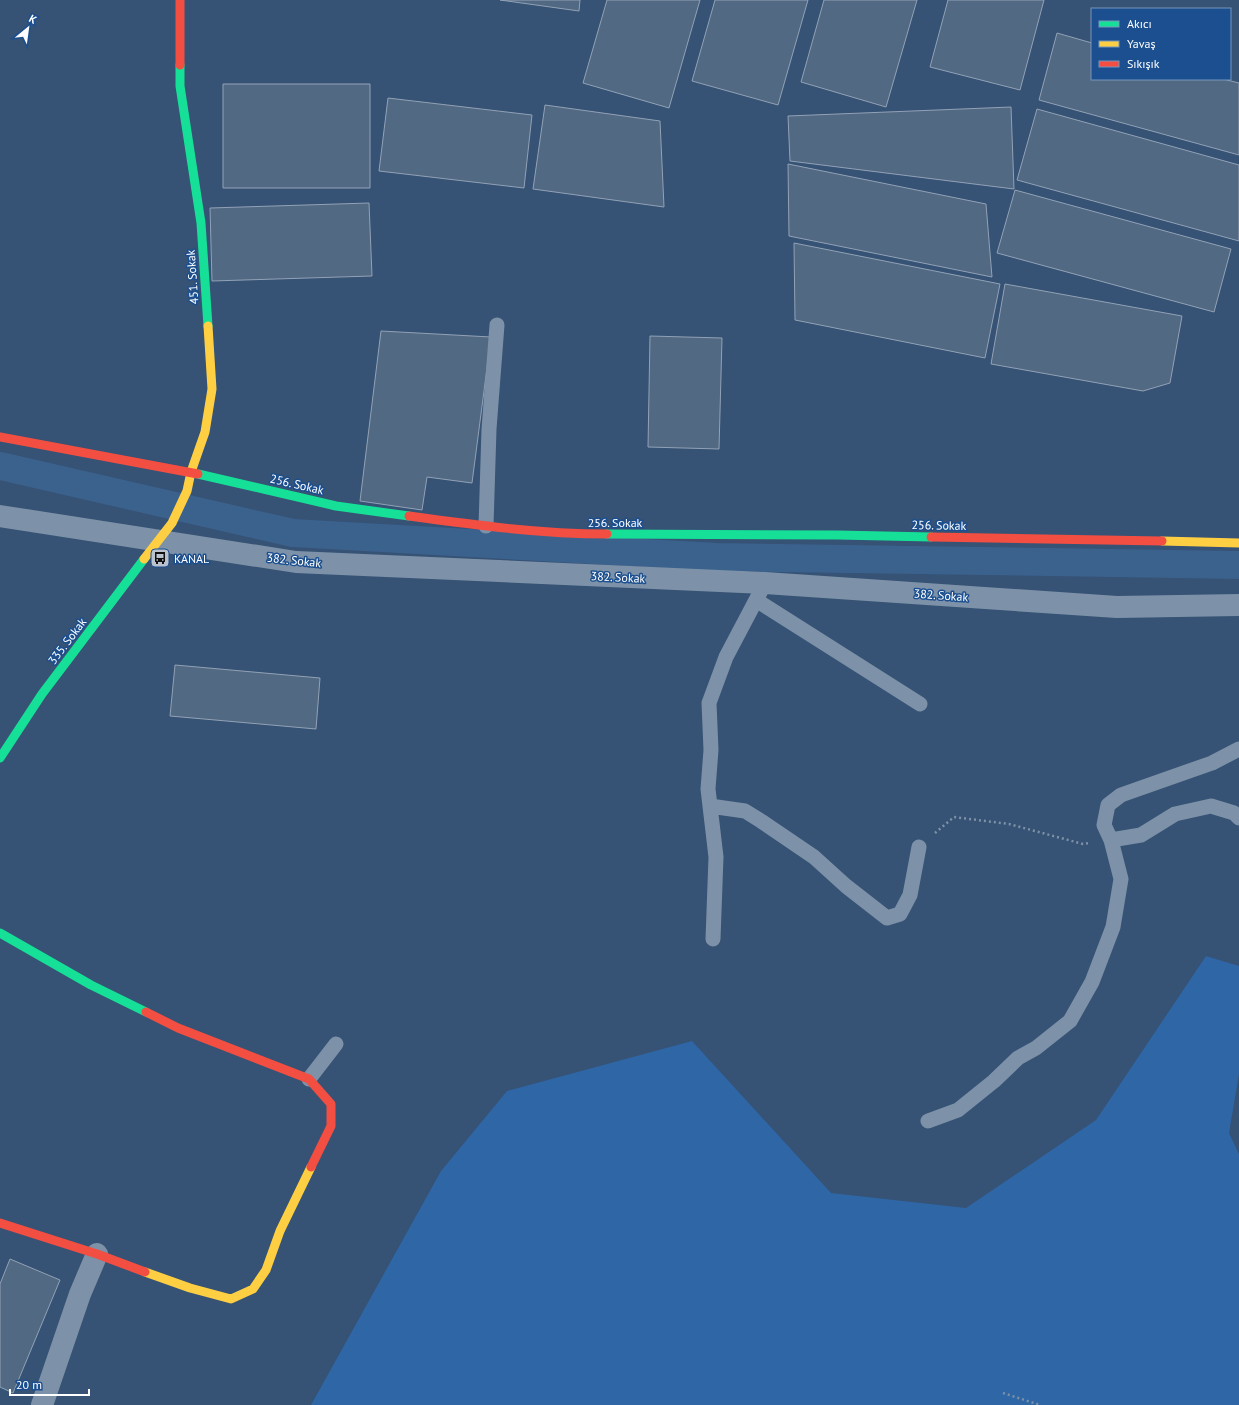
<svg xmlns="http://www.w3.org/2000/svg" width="1239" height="1405" viewBox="0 0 1239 1405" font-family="'PT Sans',sans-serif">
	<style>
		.green { fill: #2f66a5 }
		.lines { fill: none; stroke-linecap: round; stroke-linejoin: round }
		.canal { stroke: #3b618d; stroke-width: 28 }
		.building { fill: #526984; stroke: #92a2b6 }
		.path { stroke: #7d92a8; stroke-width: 2.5; stroke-dasharray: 2 3; stroke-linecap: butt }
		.lane { stroke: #7d92a8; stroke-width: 15 }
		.street { stroke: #7d92a8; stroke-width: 22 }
		.fast { stroke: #16e098; stroke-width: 9 }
		.slow { stroke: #ffcf43; stroke-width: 9 }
		.jam { stroke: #f24e42; stroke-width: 9 }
		.labels { text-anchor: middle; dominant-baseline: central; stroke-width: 3; stroke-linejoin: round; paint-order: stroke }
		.street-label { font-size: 12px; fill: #fff; stroke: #1b4f8f }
		.poi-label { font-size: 12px; fill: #fff; stroke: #1b4f8f; text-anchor: start }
	</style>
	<rect width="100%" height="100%" fill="#365274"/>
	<path class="green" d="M1206 956 1239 966V1074L1229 1133 1239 1154V1405H311L441 1171 507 1091 692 1041 831 1193 966 1208 1096 1120Z"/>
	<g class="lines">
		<path class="canal" d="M0 466 293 533 717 557 1239 565"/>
	</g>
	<path class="building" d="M500 0H580L579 11Z
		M607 0H700L669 108 583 83Z
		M715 0H808L778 105 692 81Z
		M824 0H917L886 107 801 82Z
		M948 0H1044L1020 90 930 67Z
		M1057 33 1092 43V79H1223L1239 83V155L1039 100Z
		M223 84H370V188H223Z
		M388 98 532 115 524 188 379 171Z
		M545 105 660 121 664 207 533 189Z
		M1011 107 1014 189 790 161 788 116Z
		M1037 109 1239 165V241L1017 180Z
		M788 164 986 204 992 277 789 236Z
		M1015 190 1231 249 1214 312 997 253Z
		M369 203 372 276 212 281 210 208Z
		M794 243 1000 284 985 358 795 320Z
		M1005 284 1182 316 1170 383 1143 391 991 364Z
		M381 331 491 337 472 483 427 477 422 510 360 501Z
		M650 336 722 338 719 449 648 447Z
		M175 665 320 678 316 729 170 716Z
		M10 1259 60 1280 13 1393 0 1387V1284Z"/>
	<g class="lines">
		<path class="path" d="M935 833 954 817 1009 824 1083 844 1089 843
			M1003 1393 1040 1405"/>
		<path class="lane" d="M486 526 489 429 497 325
			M756 600 920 704
			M710 806 745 811 761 821 814 857 846 886 887 918 900 914 910 895 919 847
			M1111 840 1141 835 1175 814 1211 806 1234 813 1239 818
			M713 939 716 857 708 789 711 750 709 703 726 657 765 583
			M309 1079 336 1044
			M928 1121 958 1110 994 1081 1018 1058 1036 1048 1070 1021 1092 982 1113 927 1121 879 1111 840 1104 825 1108 805 1121 795 1212 763 1239 749"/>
		<path class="street" d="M0 516 296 562 765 583 1117 607 1239 605
			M42 1405 80 1294 97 1254"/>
		<path class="fast" d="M180 65V86L201 223 208 326
			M198 474 336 506 409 516
			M607 534 838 535 931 537
			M0 758 42 694 144 559
			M0 933 91 985 146 1012"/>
		<path class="slow" d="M1162 541 1239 543
			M144 559 172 523 187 491 191 472 205 432 212 389 208 326
			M145 1272 190 1288 231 1299 253 1289 266 1270 280 1231 311 1167"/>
		<path class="jam" d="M180 0V65
			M0 437 198 474
			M409 516C475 525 541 534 607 534
			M931 537 1162 541
			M146 1012 178 1028 309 1079 331 1104V1126L311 1167
			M0 1223 97 1254 145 1272"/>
	</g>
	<defs>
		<g id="bus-square" transform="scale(1)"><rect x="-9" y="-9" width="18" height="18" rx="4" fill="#b9c2ce" stroke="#1b4f8f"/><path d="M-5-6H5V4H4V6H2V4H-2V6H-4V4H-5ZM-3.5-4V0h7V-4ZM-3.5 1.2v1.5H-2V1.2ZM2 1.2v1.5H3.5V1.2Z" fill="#111"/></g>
	</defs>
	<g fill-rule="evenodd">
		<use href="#bus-square" x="160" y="558"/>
	</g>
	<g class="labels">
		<g class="street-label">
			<text transform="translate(192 277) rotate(-94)">451. Sokak</text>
			<text transform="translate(297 484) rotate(13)">256. Sokak</text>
			<text x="615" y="522">256. Sokak</text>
			<text transform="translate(939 525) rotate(1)">256. Sokak</text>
			<text transform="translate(294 560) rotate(6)">382. Sokak</text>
			<text transform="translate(618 577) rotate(3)">382. Sokak</text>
			<text transform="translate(941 595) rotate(4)">382. Sokak</text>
			<text transform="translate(67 641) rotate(-53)">335. Sokak</text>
		</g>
		<g class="poi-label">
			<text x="174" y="558">KANAL</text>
		</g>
	</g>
	<rect x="1091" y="8" width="140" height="72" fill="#1b4f8f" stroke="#7695bc"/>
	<rect x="1099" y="21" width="20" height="6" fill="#16e098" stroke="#7695bc"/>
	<text x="1127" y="28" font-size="12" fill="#ffffff">Akıcı</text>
	<rect x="1099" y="41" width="20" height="6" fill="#ffcf43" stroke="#7695bc"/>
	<text x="1127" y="48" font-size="12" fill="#ffffff">Yavaş</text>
	<rect x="1099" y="61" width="20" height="6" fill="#f24e42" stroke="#7695bc"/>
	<text x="1127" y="68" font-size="12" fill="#ffffff">Sıkışık</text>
	<g transform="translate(28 28) rotate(29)" stroke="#1b4f8f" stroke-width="3" paint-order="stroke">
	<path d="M0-3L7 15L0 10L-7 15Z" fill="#ffffff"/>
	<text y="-6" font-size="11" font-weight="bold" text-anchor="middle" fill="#ffffff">K</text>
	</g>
	<path d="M10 1389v6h79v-6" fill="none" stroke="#ffffff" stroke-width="2"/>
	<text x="16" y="1389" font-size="12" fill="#ffffff" stroke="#1b4f8f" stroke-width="3" paint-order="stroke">20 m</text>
</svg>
